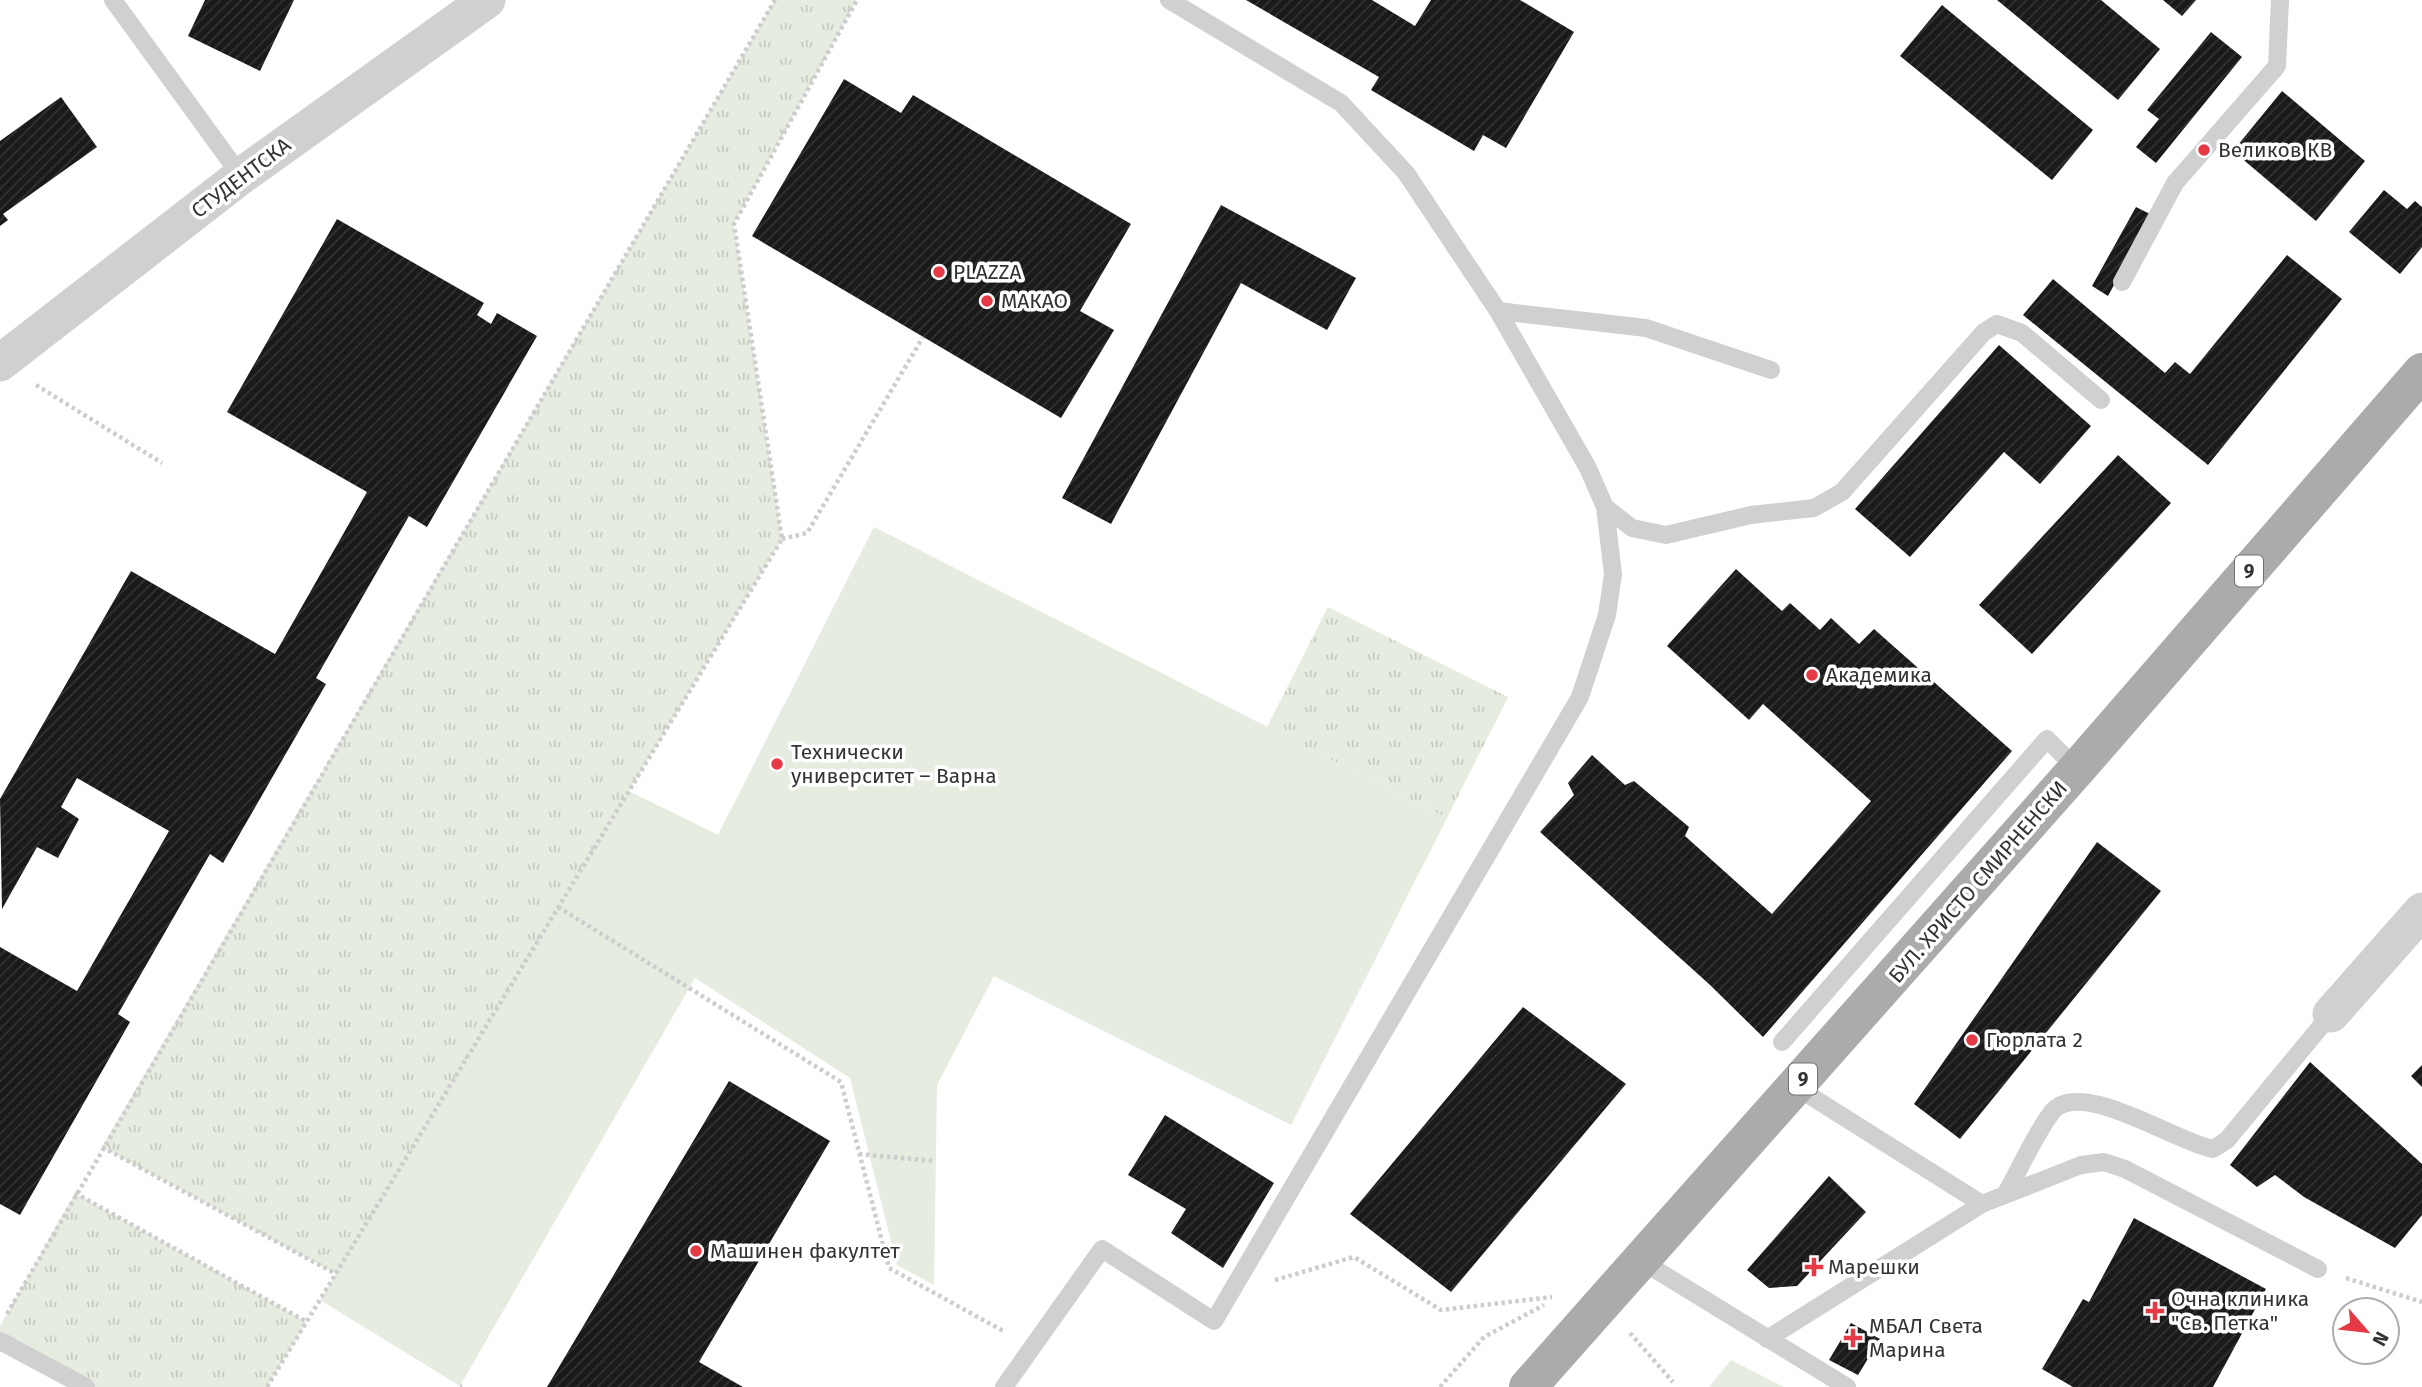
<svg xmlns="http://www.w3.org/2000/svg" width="2422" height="1387" viewBox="0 0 2422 1387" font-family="'Fira Sans',sans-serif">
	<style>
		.grass { fill: #e6ecdf }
		.park { fill: url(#park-tufts) }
		.building { fill: url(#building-hatch) }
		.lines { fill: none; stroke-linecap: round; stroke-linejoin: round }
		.path { stroke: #cdcdcd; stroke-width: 4.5; stroke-dasharray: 3.5 3.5; stroke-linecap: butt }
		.service { stroke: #d0d0d0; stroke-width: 18 }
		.minor { stroke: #d0d0d0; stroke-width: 37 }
		.primary { stroke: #ababab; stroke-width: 38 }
		.poi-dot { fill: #e63946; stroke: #fff; stroke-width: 2.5 }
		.labels { text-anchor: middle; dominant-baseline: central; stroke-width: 7; stroke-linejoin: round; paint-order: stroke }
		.shield { fill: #fff; stroke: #707070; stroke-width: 2 }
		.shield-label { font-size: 19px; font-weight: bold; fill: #333 }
		.poi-label { font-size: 21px; fill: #333; stroke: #fff; text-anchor: start }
		.street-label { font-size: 21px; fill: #333; stroke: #fff }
	</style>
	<defs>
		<pattern id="park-tufts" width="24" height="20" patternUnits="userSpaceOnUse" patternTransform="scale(1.75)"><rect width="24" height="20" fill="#e6ecdf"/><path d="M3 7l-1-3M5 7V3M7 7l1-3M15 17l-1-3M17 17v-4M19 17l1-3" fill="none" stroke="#c6cbc0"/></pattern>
		<pattern id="building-hatch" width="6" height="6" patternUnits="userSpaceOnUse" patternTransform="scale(1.75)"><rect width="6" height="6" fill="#1a1a1a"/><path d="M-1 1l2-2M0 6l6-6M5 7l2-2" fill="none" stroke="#333"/></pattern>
	</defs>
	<rect width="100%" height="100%" fill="#fff"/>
	<path class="grass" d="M874 527 1447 818 1291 1125 994 976 937 1085 934 1285 897 1265 850 1078 695 978 460 1386 320 1300 629 791 718 835Z
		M1731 1360 1784 1387H1785H1709Z"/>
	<path class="park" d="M775 0H857L734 224 782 539 336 1274 102 1147Z
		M1328 607 1508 697 1447 818 1267 727Z
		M75 1193 307 1322 267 1387H86L0 1341V1326Z"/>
	<path class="building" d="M205 0H294L260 71 188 36Z
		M1246 0H1372L1415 26 1431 0H1520L1574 32 1506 148 1483 135 1474 151 1371 90 1379 77Z
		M1997 0H2101L2160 49 2118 100Z
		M2163 0H2196L2182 16Z
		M1942 5 2093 130 2052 180 1900 56Z
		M2211 32 2242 57 2156 163 2136 147 2159 119 2147 110Z
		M844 79 901 113 913 95 1131 224 1080 311 1114 330 1061 418 752 236Z
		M2282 91 2365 161 2316 221 2233 151Z
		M61 97 97 147 3 214 8 220 0 226V141Z
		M2384 190 2407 209 2415 201 2422 207V247L2400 274 2349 232Z
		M1221 205 1356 278 1327 330 1241 283 1111 524 1062 498Z
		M2136 207 2152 215 2108 296 2092 286Z
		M337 219 484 303 477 315 491 324 497 313 537 336 427 527 409 516 316 678 326 684 223 863 210 854 118 1014 130 1022 20 1215 0 1204V947L77 991 169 831 77 778 61 807 79 819 58 858 37 847 2 909 0 799 131 571 275 654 367 492 227 412Z
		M2287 255 2342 299 2208 465 2023 315 2053 279 2165 373 2175 362 2190 374Z
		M1999 345 2091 426 2040 484 2004 452 1910 557 1855 509Z
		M2118 455 2171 503 2032 654 1979 605Z
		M1736 569 1782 611 1790 603 1820 630 1831 618 1859 644 1874 629 2012 751 1763 1037 1709 984 1540 832 1574 795 1568 783 1592 755 1625 785 1634 781 1689 827 1685 836 1772 914 1871 801 1763 704 1749 720 1667 646Z
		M2097 842 2161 891 1960 1139 1914 1104Z
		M1523 1007 1626 1084 1451 1292 1350 1214Z
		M2310 1062 2422 1164V1215L2395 1248 2304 1197 2275 1175 2257 1187 2230 1165Z
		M2422 1065V1087L2411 1076Z
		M729 1081 830 1141 699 1362 743 1387H547Z
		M1165 1115 1274 1183 1223 1268 1171 1233 1186 1209 1128 1175Z
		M1829 1176 1866 1212 1797 1286 1769 1288 1747 1270Z
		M2134 1218 2266 1289 2213 1387H2073L2042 1369 2083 1299 2089 1302Z
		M1851 1323 1880 1339 1858 1375 1829 1360Z"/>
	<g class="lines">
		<path class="path" d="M36 385 162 463
			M782 539 807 533 923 337
			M558 907 841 1082 889 1268 1005 1332
			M102 1147 336 1274
			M859 1154 934 1161
			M75 1193 307 1322
			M2346 1278 2422 1302
			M1275 1280 1354 1257 1441 1310 1552 1297
			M7 1314 775 0
			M1630 1333 1673 1382
			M460 1386 462 1387
			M267 1387 782 539 734 224 857 0
			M1440 1387 1484 1337 1544 1305"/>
		<path class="service" d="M113 0 241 176
			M1169 0 1341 103 1406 173 1498 311 1646 328 1771 370
			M2122 282 2175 183 2277 66 2280 0
			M1605 507 1632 528 1666 535 1751 515 1814 508 1842 492 1984 332 1997 324 2022 333 2101 400
			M1782 1042 2047 739 2077 769
			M1796 1087 1982 1204
			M2006 1193C2021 1167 2034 1136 2052 1112 2080 1077 2177 1143 2213 1149L2227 1140 2331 1014
			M1640 1260 1847 1387
			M1767 1339 1982 1204 2081 1165 2104 1162 2125 1169 2318 1269
			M0 1341 86 1387
			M1004 1387 1102 1249 1214 1321 1580 697 1607 615 1613 574 1605 507 1588 468 1498 311"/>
		<path class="minor" d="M0 363 241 176 487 0
			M2331 1014 2422 911"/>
		<path class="primary" d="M1528 1387 2077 769 2422 372"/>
	</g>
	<g class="poi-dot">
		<circle cx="2204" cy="150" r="7"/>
		<circle cx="939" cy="272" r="7"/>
		<circle cx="987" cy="301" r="7"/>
		<circle cx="1812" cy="675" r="7"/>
		<circle cx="777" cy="764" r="7"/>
		<circle cx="1972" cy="1040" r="7"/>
		<circle cx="696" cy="1251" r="7"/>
		<path d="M1810.5 1256.5h7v7h7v7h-7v7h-7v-7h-7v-7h7z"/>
		<path d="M2151.5 1300.5h7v7h7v7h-7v7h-7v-7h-7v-7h7z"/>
		<path d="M1849.5 1327.5h7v7h7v7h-7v7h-7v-7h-7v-7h7z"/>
	</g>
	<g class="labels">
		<g class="shield">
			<rect x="2235" y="555.5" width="28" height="31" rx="5"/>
			<rect x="1789" y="1063.5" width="28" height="31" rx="5"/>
		</g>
		<g class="shield-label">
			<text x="2249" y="571">9</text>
			<text x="1803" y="1079">9</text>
		</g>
		<g class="poi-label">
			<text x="2218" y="150">Великов КВ</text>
			<text x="953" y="272">PLAZZA</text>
			<text x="1001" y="301">МАКАО</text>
			<text x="1826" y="675">Академика</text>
			<text x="791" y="752">Технически<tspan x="791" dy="24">университет – Варна</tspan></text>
			<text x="1986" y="1040">Гюрлата 2</text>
			<text x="710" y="1251">Машинен факултет</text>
			<text x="1828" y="1267">Марешки</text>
			<text x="2171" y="1299">Очна клиника<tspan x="2171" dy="24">"Св. Петка"</tspan></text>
			<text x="1869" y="1326">МБАЛ Света<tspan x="1869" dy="24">Марина</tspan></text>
		</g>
		<g class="street-label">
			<text transform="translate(241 178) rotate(-37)">СТУДЕНТСКА</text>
			<text transform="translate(1978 882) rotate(-49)">БУЛ. ХРИСТО СМИРНЕНСКИ</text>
		</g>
	</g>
	<g transform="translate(2366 1331) rotate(118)"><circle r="33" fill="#ffffff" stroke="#adadad" stroke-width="2"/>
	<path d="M0-5L12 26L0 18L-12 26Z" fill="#e63946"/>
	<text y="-10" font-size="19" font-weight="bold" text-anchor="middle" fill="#333333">N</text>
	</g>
</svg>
